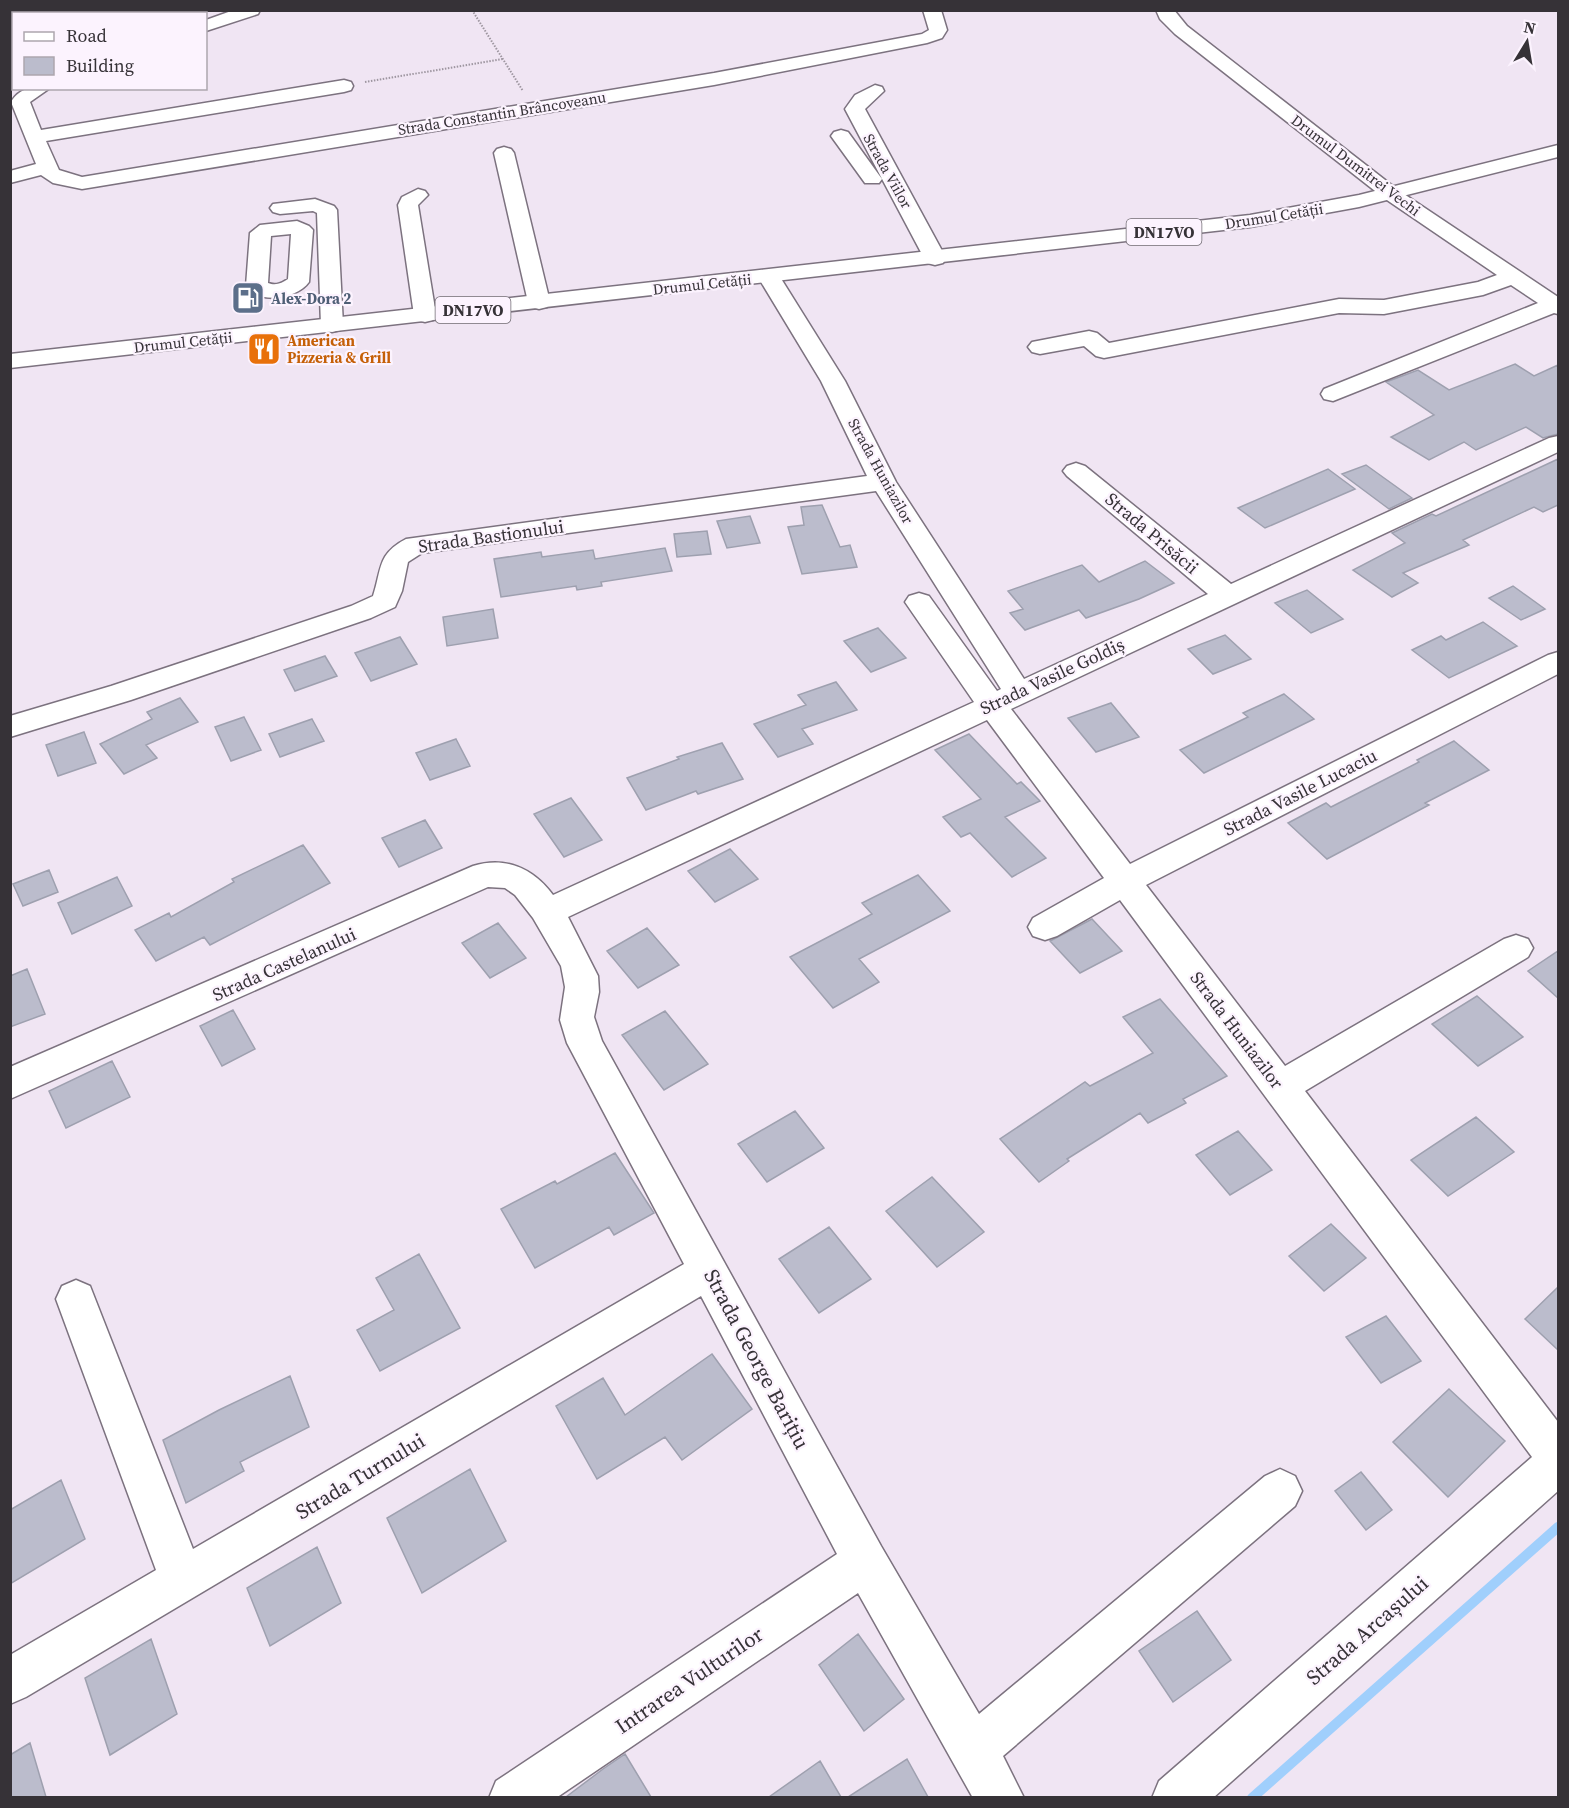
<svg xmlns="http://www.w3.org/2000/svg" width="1569" height="1808" viewBox="0 0 1569 1808" font-family="'Source Serif 4',serif">
	<style>
		.lines { fill: none; stroke-linecap: round; stroke-linejoin: round }
		.stream { stroke: #a0cffc; stroke-width: 10 }
		.building { fill: #bbbccc; stroke: #9ea0af; stroke-width: 1.5 }
		.minor-casing { stroke: #7c727f; stroke-width: 3 }
		.highway-casing { stroke: #7c727f; stroke-width: 3 }
		.path { stroke: #9e96a0; stroke-width: 2; stroke-dasharray: 1.5 1.5; stroke-linecap: butt }
		.minor { fill: #fff; fill-rule: evenodd }
		.highway { fill: #fff; fill-rule: evenodd }
		.labels { text-anchor: middle; dominant-baseline: central; stroke-width: 4.5; stroke-linejoin: round; paint-order: stroke }
		.far-street-label { font-size: 15px; fill: #363237; stroke: #fcf3fe }
		.far-service-label { font-size: 15px; font-weight: bold; fill: #4e5e75; stroke: #fcf3fe; text-anchor: start }
		.far-food-label { font-size: 15px; font-weight: bold; fill: #c56008; stroke: #fcf3fe; text-anchor: start }
		.shield { fill: #fcf3fe; stroke: #716c73; stroke-width: 1.5 }
		.shield-label { font-size: 16px; font-weight: bold; fill: #363237 }
		.street-label { font-size: 18px; fill: #363237; stroke: #fcf3fe }
		.near-street-label { font-size: 21px; fill: #363237; stroke: #fcf3fe }
	</style>
	<rect width="100%" height="100%" fill="#f0e5f3"/>
	<g class="lines">
		<path class="stream" d="M1252 1798 1558 1527"/>
	</g>
	<path class="building" d="M1515 364 1534 376 1558 365V434L1543 438 1526 427 1476 450 1464 442 1429 460 1391 437 1434 415 1386 382 1418 370 1449 390Z
		M1558 459V505L1543 512 1534 507 1463 540 1469 545 1403 573 1418 583 1392 597 1353 570 1405 543 1392 533 1432 514 1436 516Z
		M1366 465 1412 498 1389 509 1342 474Z
		M1328 469 1355 489 1265 528 1238 508Z
		M822 505 840 547 850 545 857 567 802 574 788 527 804 525 801 507Z
		M750 516 760 543 727 548 717 521Z
		M707 531 711 554 677 557 674 534Z
		M665 548 672 571 601 582 602 586 577 590 576 586 501 597 494 559 541 552 542 557 593 550 595 559Z
		M1145 561 1174 583 1139 599 1086 618 1079 610 1025 630 1010 613 1023 609 1008 591 1082 565 1099 582Z
		M1513 586 1545 609 1521 620 1489 598Z
		M1307 590 1343 619 1311 633 1275 603Z
		M493 609 498 638 447 646 443 617Z
		M1483 622 1517 646 1449 678 1412 650 1441 636 1446 640Z
		M878 628 906 658 871 672 844 641Z
		M1225 635 1251 659 1213 674 1188 649Z
		M400 637 417 664 371 681 355 653Z
		M325 656 337 676 295 691 284 670Z
		M836 682 857 710 802 729 813 744 778 757 754 724 806 705 798 695Z
		M1284 694 1314 719 1204 773 1180 750 1248 717 1243 713Z
		M180 698 198 722 146 745 157 758 124 774 100 744 152 719 147 712Z
		M1111 703 1139 737 1096 752 1068 718Z
		M244 717 261 750 231 761 215 727Z
		M312 719 324 741 280 757 269 734Z
		M84 732 96 763 58 776 46 745Z
		M969 734 1017 784 1021 782 1040 801 1005 817 1046 858 1012 877 970 833 961 837 943 817 981 799 935 750Z
		M456 739 470 766 430 780 416 753Z
		M1454 741 1489 770 1425 803 1429 805 1327 859 1288 823 1326 803 1331 807 1419 762 1417 760Z
		M722 743 743 779 698 794 696 791 646 810 627 778 679 759 677 757Z
		M571 798 602 840 564 857 534 814Z
		M425 820 442 848 399 867 382 838Z
		M303 845 330 883 210 945 204 937 156 961 135 930 169 913 171 917 234 882 232 879Z
		M730 849 758 879 715 902 688 871Z
		M49 870 58 892 23 906 13 884Z
		M918 875 950 911 859 959 879 982 833 1008 790 957 872 914 862 903Z
		M117 877 132 906 72 934 58 903Z
		M1092 919 1122 951 1080 973 1050 941Z
		M498 923 526 958 490 978 462 943Z
		M647 928 679 965 638 988 607 951Z
		M1558 951V998L1528 971Z
		M27 969 45 1014 10 1027V976Z
		M1477 996 1523 1037 1478 1066 1432 1024Z
		M1160 999 1227 1076 1183 1099 1186 1103 1148 1123 1140 1113 1067 1159 1069 1161 1039 1182 1000 1139 1085 1082 1090 1086 1153 1053 1123 1017Z
		M233 1010 255 1049 222 1066 200 1026Z
		M665 1011 708 1064 664 1090 622 1035Z
		M112 1061 130 1097 66 1128 49 1091Z
		M795 1111 824 1148 767 1182 738 1144Z
		M1476 1117 1514 1152 1448 1196 1411 1160Z
		M1238 1131 1272 1170 1230 1195 1196 1155Z
		M615 1153 654 1213 614 1235 609 1227 535 1268 501 1209 555 1181 557 1184Z
		M932 1177 984 1232 937 1267 886 1211Z
		M1331 1224 1366 1258 1324 1291 1289 1256Z
		M829 1227 871 1279 819 1313 779 1259Z
		M419 1254 460 1328 380 1371 357 1330 394 1310 376 1278Z
		M1558 1287V1350L1525 1319Z
		M1386 1316 1421 1361 1381 1383 1346 1337Z
		M712 1354 752 1409 682 1460 665 1437 597 1479 556 1406 603 1378 625 1415Z
		M290 1376 309 1427 240 1462 244 1471 186 1503 163 1440 219 1410Z
		M1449 1389 1505 1441 1448 1497 1393 1442Z
		M470 1469 506 1541 422 1593 387 1518Z
		M1361 1472 1392 1510 1366 1530 1335 1491Z
		M61 1480 85 1539 10 1584V1510Z
		M317 1547 341 1603 270 1646 247 1588Z
		M1197 1611 1231 1660 1173 1702 1139 1651Z
		M858 1634 904 1699 864 1731 819 1665Z
		M151 1639 177 1714 110 1755 85 1678Z
		M30 1743 46 1797H10V1755Z
		M625 1754 651 1797H566L603 1769Z
		M907 1759 928 1797H848Z
		M820 1761 841 1797H769Z"/>
	<g class="lines">
		<g class="minor-casing">
			<path id="minor" d="M19 10H42L40 14H17Z
				M234 10H260L258 14 206 31V20Z
				M923 10H941L947 30 942 38 927 43 714 85 82 189 53 183 41 175 10 183V171L36 164 11 102C21 86 32 88 50 88L30 102 41 130 344 80 351 82 353 86 351 90 344 92 46 141 59 170 82 177 714 73 922 34 929 30Z
				M1156 10H1174L1187 26 1398 190 1558 297V314L1554 313 1333 401 1324 399 1321 394 1324 389 1538 303 1511 285 1483 295 1384 314 1339 313 1104 358 1096 356 1084 346 1040 354 1032 352 1028 347 1032 342 1089 331 1097 333 1109 343 1339 299 1384 300 1478 282 1497 275 1384 198 1175 34 1160 19Z
				M875 85 882 87 884 91 865 109 946 258 943 263 935 265 927 263 924 258 845 109 855 95Z
				M841 130 848 132 879 175 882 179 879 183H865L831 136 834 132Z
				M504 147 511 149 514 153 550 302 547 307 539 309 531 307 528 302 494 153 497 149Z
				M418 189 425 191 428 195 418 205 436 315 433 320 425 322 417 320 414 315 398 205 402 197Z
				M315 199 334 206 337 210 343 325 340 330 332 332 324 330 321 325 317 213 313 211 280 214 273 212 270 208 273 204Z
				M297 221 309 226 313 230 309 282C297 299 259 305 246 286L250 233 260 225ZM291 234 288 279C282 283 276 286 268 283L271 236Z
				M769 270 777 272 780 277 845 381 896 482 1024 679 1208 594 1067 476 1063 471 1067 466 1076 463 1085 466 1231 584 1549 438 1558 436V452L1011 709 1130 864 1548 655 1558 652V674L1146 885 1285 1066 1504 939 1516 935 1528 939 1533 948 1528 957 1305 1091 1558 1422V1491L1213 1798H1152L1159 1781 1532 1457 1120 900 1057 936 1045 940 1033 936 1028 927 1033 918 1104 878 987 720 568 917 598 976 599 992 594 1017 602 1041 881 1546 979 1714 1265 1476 1280 1469 1295 1476 1302 1491 1295 1506 1003 1756 1024 1798H973L858 1593 556 1798H489L496 1781 837 1554 701 1296 26 1697 10 1704V1655L156 1570 56 1299 62 1286 76 1280 90 1286 193 1549 684 1264 567 1043 560 1020 565 987 561 966 533 918 515 895 505 888 488 887 10 1099V1067L473 866C505 856 533 868 553 895L974 702 905 602 909 596 919 593 929 596 997 691 1001 689 876 491 422 553 408 562 402 591 395 607 371 618 131 700 10 737V716L111 686 351 606 373 596C382 569 377 554 406 539L867 476 821 381 758 277 761 272Z"/>
		</g>
		<g class="highway-casing">
			<path id="highway" d="M1558 145V157L1359 207 1250 227 10 368V354L1250 215 1359 195Z"/>
		</g>
		<path class="path" d="M472 10 523 91
			M365 82 503 59"/>
		<use href="#minor" class="minor"/>
		<use href="#highway" class="highway"/>
	</g>
	<defs>
		<g id="fuel-square" transform="scale(1.725)"><rect x="-9" y="-9" width="18" height="18" rx="4" fill="#5c6f8a" stroke="#fcf3fe"/><path d="M-5.5-6h7V0h2V4h1.3V-2.5L3-4.5l.8-.8L6-3V5H2.5V1h-1V6h-7ZM-4.2-4.7v3.2H.2V-4.7Z" fill="#fff"/></g>
		<g id="restaurant-square" transform="scale(1.725)"><rect x="-9" y="-9" width="18" height="18" rx="4" fill="#e8710a" stroke="#fcf3fe"/><path d="M-5-6h1v4h1v-4h1v4h1v-4h1v5L-1.5 .5V6h-2V.5L-5-1ZM5-6V6H3V1.5H1.5Q1.5-4 5-6Z" fill="#fff"/></g>
	</defs>
	<g fill-rule="evenodd">
		<use href="#fuel-square" x="248" y="298"/>
		<use href="#restaurant-square" x="264" y="349"/>
	</g>
	<g class="labels">
		<g class="far-street-label">
			<text transform="translate(502 113) rotate(-9)">Strada Constantin Brâncoveanu</text>
			<text transform="translate(1356 165) rotate(37)">Drumul Dumitrei Vechi</text>
			<text transform="translate(888 171) rotate(61)">Strada Viilor</text>
			<text transform="translate(1274 216) rotate(-9)">Drumul Cetății</text>
			<text transform="translate(702 284) rotate(-6)">Drumul Cetății</text>
			<text transform="translate(183 342) rotate(-6)">Drumul Cetății</text>
			<text transform="translate(881 471) rotate(61)">Strada Huniazilor</text>
		</g>
		<g class="far-service-label">
			<text x="271" y="298">Alex-Dora 2</text>
		</g>
		<g class="far-food-label">
			<text x="287" y="340">American<tspan x="287" dy="17">Pizzeria &amp; Grill</tspan></text>
		</g>
		<g class="shield">
			<rect x="1126.5" y="219" width="75" height="26" rx="4.5"/>
			<rect x="435.5" y="297" width="75" height="26" rx="4.5"/>
		</g>
		<g class="shield-label">
			<text x="1164" y="232">DN17VO</text>
			<text x="473" y="310">DN17VO</text>
		</g>
		<g class="street-label">
			<text transform="translate(1152 533) rotate(40)">Strada Prisăcii</text>
			<text transform="translate(491 536) rotate(-8)">Strada Bastionului</text>
			<text transform="translate(1052 676) rotate(-25)">Strada Vasile Goldiș</text>
			<text transform="translate(1300 792) rotate(-27)">Strada Vasile Lucaciu</text>
			<text transform="translate(284 964) rotate(-24)">Strada Castelanului</text>
			<text transform="translate(1237 1030) rotate(53)">Strada Huniazilor</text>
		</g>
		<g class="near-street-label">
			<text transform="translate(757 1359) rotate(62)">Strada George Barițiu</text>
			<text transform="translate(360 1476) rotate(-31)">Strada Turnului</text>
			<text transform="translate(1367 1630) rotate(-41)">Strada Arcașului</text>
			<text transform="translate(689 1680) rotate(-34)">Intrarea Vulturilor</text>
		</g>
	</g>
	<rect width="1569" height="1808" fill="none" stroke="#363237" stroke-width="24"/>
	<rect x="12" y="12" width="195" height="78" fill="#fcf3fe" stroke="#ada6ae" stroke-width="1.5"/>
	<rect x="24" y="32" width="30" height="9" fill="#ffffff" stroke="#ada6ae" stroke-width="1.5"/>
	<text x="66" y="42" font-size="18" fill="#363237">Road</text>
	<rect x="24" y="57" width="30" height="18" fill="#bbbccc" stroke="#ada6ae" stroke-width="1.5"/>
	<text x="66" y="72" font-size="18" fill="#363237">Building</text>
	<g transform="translate(1527 42) rotate(11)" stroke="#fcf3fe" stroke-width="4.5" paint-order="stroke">
	<path d="M0-4.5L10 22L0 15L-10 22Z" fill="#363237"/>
	<text y="-9" font-size="16" font-weight="bold" text-anchor="middle" fill="#363237">N</text>
	</g>
</svg>
